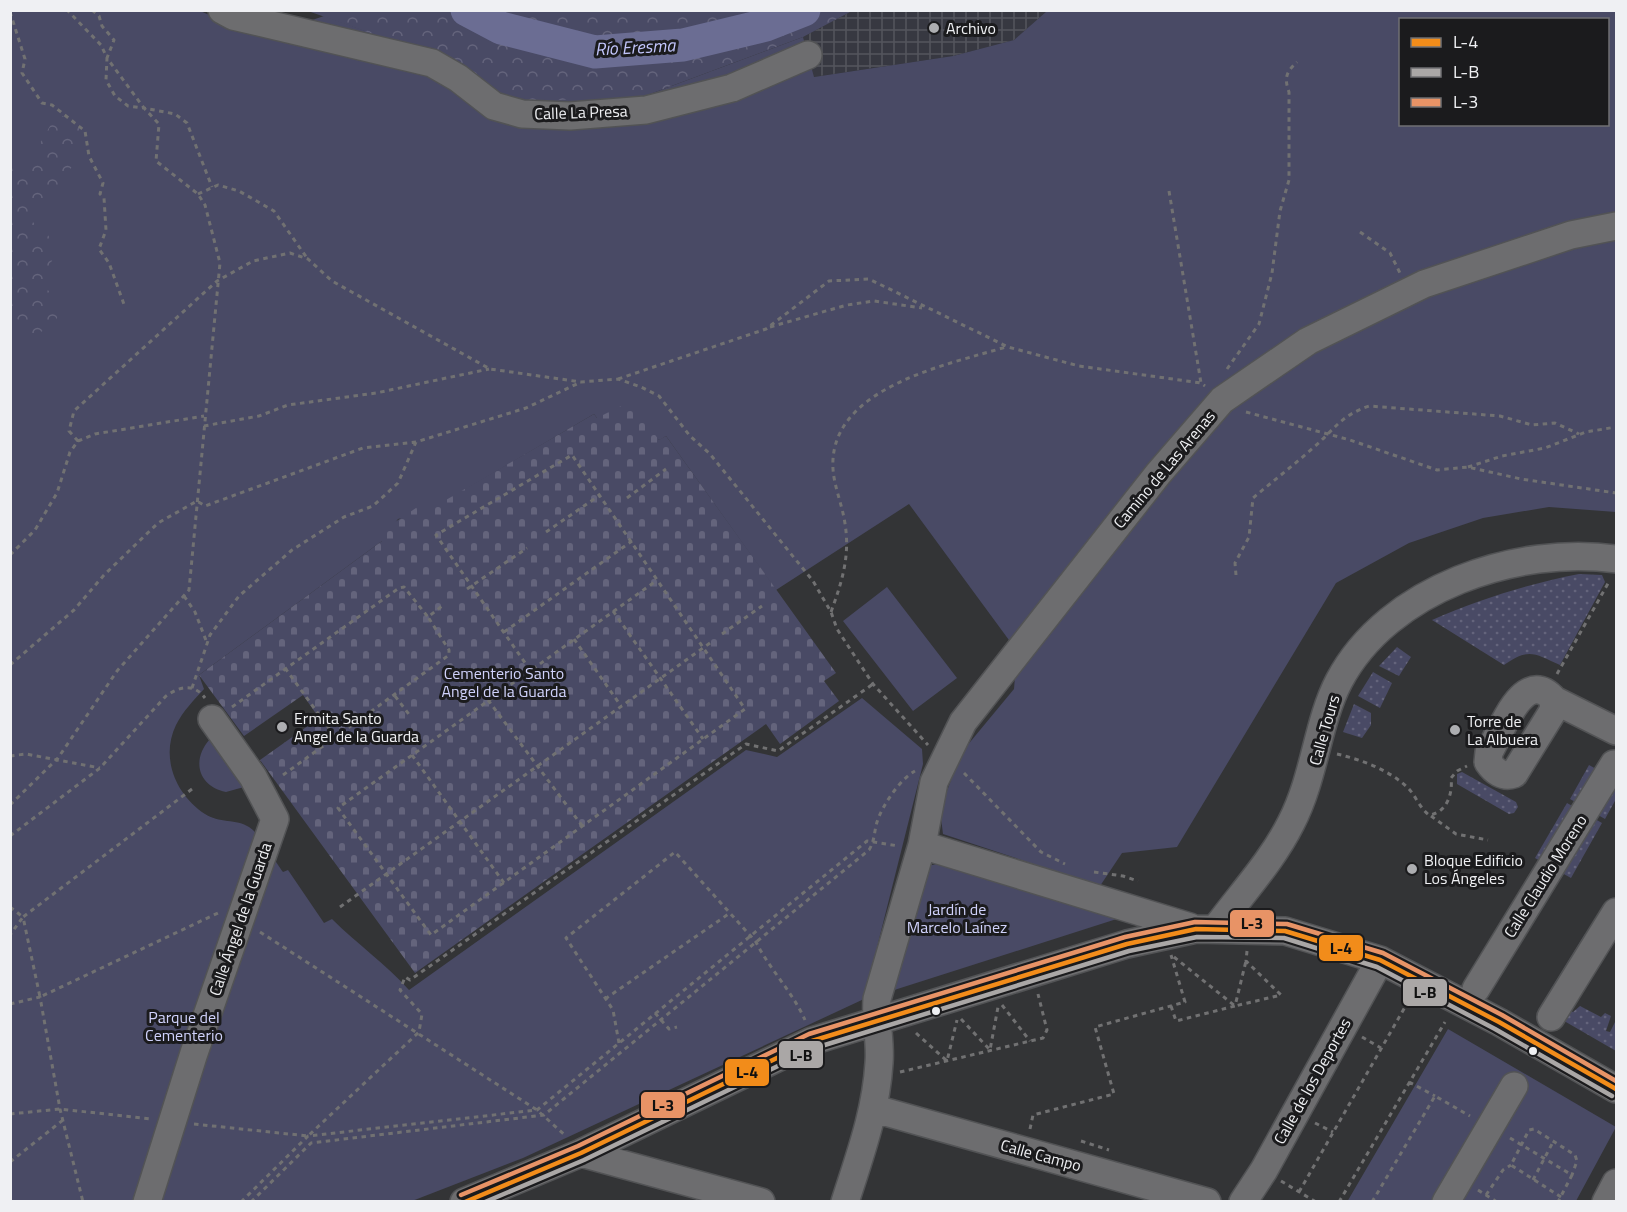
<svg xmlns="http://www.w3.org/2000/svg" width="1627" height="1212" viewBox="0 0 1627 1212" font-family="'Titillium Web',sans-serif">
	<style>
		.industrial { fill: url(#industrial-grid) }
		.green { fill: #494a65; fill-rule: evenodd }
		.forest { fill: url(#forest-crowns) }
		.cemetery { fill: url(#cemetery-stones) }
		.garden { fill: url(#garden-dots) }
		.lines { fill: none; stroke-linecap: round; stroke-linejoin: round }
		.river { stroke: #6b6d93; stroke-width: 33 }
		.minor-casing { stroke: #525355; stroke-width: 30 }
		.path { stroke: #717172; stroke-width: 3; stroke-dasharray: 4.5 4.5; stroke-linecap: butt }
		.minor { stroke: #6d6d6f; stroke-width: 27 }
		.bus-1-casing { stroke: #1b1b1d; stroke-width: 9 }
		.bus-2-casing { stroke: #1b1b1d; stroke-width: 9 }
		.bus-3-casing { stroke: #1b1b1d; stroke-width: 9 }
		.bus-1 { stroke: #f28c1a; stroke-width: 4.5 }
		.bus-2 { stroke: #aaa7a6; stroke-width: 4.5 }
		.bus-3 { stroke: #e89366; stroke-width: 4.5 }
		.poi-dot { fill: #adaeb1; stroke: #1b1b1d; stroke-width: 2 }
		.bus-dot { fill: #eff0f3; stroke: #1b1b1d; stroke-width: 2 }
		.labels { text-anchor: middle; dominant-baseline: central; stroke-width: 6; stroke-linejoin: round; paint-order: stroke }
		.poi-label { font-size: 16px; fill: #eff0f3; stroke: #1b1b1d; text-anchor: start }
		.street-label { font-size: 16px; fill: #eff0f3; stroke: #1b1b1d }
		.park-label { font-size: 16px; fill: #d0d2fb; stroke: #1b1b1d }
		.water-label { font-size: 18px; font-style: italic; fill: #c3c6fc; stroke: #1b1b1d }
		.line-badge { stroke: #1b1b1d; stroke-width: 2 }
		.pale-badge-label { font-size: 16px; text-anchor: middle; font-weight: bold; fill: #111 }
	</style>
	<defs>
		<pattern id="industrial-grid" width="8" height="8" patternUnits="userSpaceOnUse" patternTransform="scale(1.5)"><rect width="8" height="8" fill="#373841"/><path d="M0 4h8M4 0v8" fill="none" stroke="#54555d"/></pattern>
		<pattern id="forest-crowns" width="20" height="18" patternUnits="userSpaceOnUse" patternTransform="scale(1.5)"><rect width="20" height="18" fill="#494a65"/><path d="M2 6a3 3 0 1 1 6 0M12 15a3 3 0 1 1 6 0" fill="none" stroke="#64647c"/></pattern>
		<pattern id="cemetery-stones" width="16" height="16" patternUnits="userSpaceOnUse" patternTransform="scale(1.5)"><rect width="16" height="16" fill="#494a65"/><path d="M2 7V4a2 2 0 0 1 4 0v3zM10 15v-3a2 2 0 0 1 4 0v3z" fill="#64647c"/></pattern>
		<pattern id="garden-dots" width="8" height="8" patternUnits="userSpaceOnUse" patternTransform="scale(1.5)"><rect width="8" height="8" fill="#494a65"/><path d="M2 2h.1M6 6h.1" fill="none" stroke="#64647c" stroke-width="1.8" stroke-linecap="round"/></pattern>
	</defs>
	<rect width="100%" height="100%" fill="#333436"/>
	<path class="industrial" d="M852 11H1047L1014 40 953 56 813 77 803 37Z"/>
	<path class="green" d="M10 11H200L262 37 324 16 455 63 650 94 803 37 814 77 953 56 1014 40 1047 11H1616V512L1549 507 1483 518 1409 543 1336 583 1177 847 1122 853 1100 886 943 834 940 810 961 753 1014 689 1017 651 909 504 776 590 666 436 660 440 597 418 594 414 427 512 398 519 382 541 199 675 204 689C194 700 183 711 176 725 160 758 176 795 205 814 218 823 237 819 249 827 259 833 275 861 283 872L288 870 324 923 332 919C357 944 386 964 409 990L746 750 777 757 862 698 922 749 923 764 864 999 523 1158 412 1201H11ZM1400 20H1608V124H1400Z
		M887 587 957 678 913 711 843 621Z
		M210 739 235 776 240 774 244 787 226 792C198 786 191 760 210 739Z
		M937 864H947L1126 916 888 992 927 866Z
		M1448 1029 1616 1127 1576 1201 1347 1202Z"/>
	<path class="forest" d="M308 11H852L803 37 650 94 530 102 455 63Z
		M57 114 79 123 82 143 65 182 27 217 48 235 57 251 45 274V288L62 301C60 322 49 329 30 337 20 330 20 319 11 311V159L22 161 33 155Z"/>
	<path class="cemetery" d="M631 401 659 440 666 436 836 673 824 681 839 701 780 744 766 724 415 973 260 760 319 718 303 695 244 736 199 675 382 541 377 534 422 504 427 511 594 414 597 418Z"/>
	<path class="garden" d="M1579 574 1602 575 1605 582 1560 665C1535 654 1529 647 1504 665L1432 620C1480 599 1528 584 1579 574Z
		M1397 647 1411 657 1399 676 1379 666Z
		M1373 672 1392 683 1380 708 1358 696Z
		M1354 704 1371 713V725L1362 738 1343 732Z
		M1589 765 1616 780V799L1605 819 1570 799Z
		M1462 772 1516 802 1518 807 1514 813 1509 814 1457 784V774Z
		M1567 803 1602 823 1571 878 1535 858Z
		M1585 934 1610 949 1569 1010 1573 1012 1580 1006 1601 1017 1605 1013 1611 1016 1606 1031 1610 1032 1616 1020V1051L1540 1007Z"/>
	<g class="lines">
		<path class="river" d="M467 10 501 28 595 52 683 45 766 25 804 10"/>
		<g class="minor-casing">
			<path id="minor" d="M222 10 233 16 432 63 458 78 494 106 522 114 570 116 646 110 732 88 808 55
				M1554 700 1553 711 1514 774C1503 778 1494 771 1488 762L1489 752C1502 730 1524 665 1554 700L1616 731
				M922 845 1190 927
				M1217 927C1242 893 1272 861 1291 823 1315 777 1317 723 1339 681 1388 588 1518 545 1616 559
				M1476 989 1614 764 1616 765
				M1551 1017 1616 912
				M875 1109 1207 1202
				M581 1153 761 1202
				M147 1202 194 1053 275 819 253 777 212 719
				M464 1202 581 1153 812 1041 1127 944 1196 929 1285 931 1380 960 1499 1022 1616 1089
				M845 1202C860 1155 876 1112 879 1063 881 1042 875 1021 877 999L922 845 934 782 963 722 1158 474 1222 400 1308 341 1424 284 1571 235 1616 226
				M1243 1202 1264 1170 1380 960
				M1446 1202 1514 1086
				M1606 1202 1616 1183"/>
		</g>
		<path class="path" d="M92 10 99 16 102 26 114 40 107 58 144 108 175 114 187 123 212 187
			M10 12 25 59 22 73 42 103 52 105 85 131 89 156 103 183 100 194 104 198 106 230 99 249 109 263 125 307
			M1169 191 1201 383
			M198 194 218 185 239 191 274 211 307 258
			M1360 232 1390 253 1400 273
			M770 327 847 305 874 301 922 308
			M1227 369 1259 324 1272 273 1280 211 1289 180V92C1284 78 1286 72 1297 62
			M618 379 766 329 829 281 869 279 1008 347 1079 366 1201 383 1205 386
			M1246 412 1350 440 1437 470 1468 467 1521 479 1616 493
			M204 426 259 416 288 405 376 393 489 369
			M78 441 69 431 74 411 217 281 253 261 290 253 308 259 332 281 490 369 581 382 618 379 641 387 659 396 690 436 710 454 813 581 831 612 837 629 873 684 928 745
			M1468 467 1502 456 1545 448 1586 432 1616 427
			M627 498 666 469
			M546 532 600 495
			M10 555 35 530 57 493 70 452 78 441 95 434 204 416
			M1236 575 1235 563 1249 537 1253 498C1273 481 1294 465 1314 447 1335 429 1340 416 1369 406L1500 416 1532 425 1555 423 1579 434
			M467 589 527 548
			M184 596 195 612 207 643
			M613 611 703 739
			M831 612C843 579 851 553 844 518 841 502 834 485 833 469 828 388 946 365 1006 347
			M504 632 632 541
			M722 634 762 606
			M574 639 621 706
			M10 665 74 610 104 575 158 523 197 501 205 506 363 448 416 442 526 408 581 382
			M285 668 336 738
			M530 670 436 535 572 455 745 709 431 935 338 808 656 581
			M1557 674 1610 580
			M192 688 210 635 239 596 292 550 344 517 373 506 398 483 416 442
			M395 696 411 717
			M488 700 583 827
			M232 707 399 588 404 587 428 617 442 606
			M1337 754C1362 760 1390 770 1409 789 1416 797 1420 808 1429 815 1447 813 1453 793 1451 778L1457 771 1467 766
			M412 755 504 883
			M10 756 26 754 100 768
			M964 773 1041 852 1065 864
			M283 775 449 655V650L428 617
			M192 789 23 917 40 997 218 913
			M10 805 58 758 117 671 189 590 220 263 205 205 198 194 156 161 159 124 144 108 128 106 115 96 106 80 107 58 101 45 67 10
			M1431 816 1456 834 1488 840
			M10 836 100 768 166 696C180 686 194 683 205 698
			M1094 872 1123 876 1138 881
			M10 907 23 917 10 935
			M340 907 710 643
			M260 932 537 1110 566 1136
			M1174 957 1235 1006 1281 995 1246 961 1247 951
			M605 999 730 913
			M10 1004 40 997 60 1109 83 1202
			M1002 1005 1030 1041
			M1171 1006 1176 1021 1235 1006 1246 961
			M655 1013 669 1029 677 1027
			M961 1019 990 1050 998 1007
			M916 1033 947 1061 957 1020
			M1362 1037 1381 1048
			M619 1043 613 1010 566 938 675 852 756 942C770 970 792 991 805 1020
			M900 1072 1043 1038 1047 1030 1038 994
			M1409 1082 1435 1096
			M10 1114 60 1109 151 1119
			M1315 1123 1333 1132
			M194 1124 308 1136 419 1032 422 1014 400 990 405 977 410 980 746 744 778 751 873 684
			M1030 1129 1033 1115 1114 1094 1095 1027 1185 1002 1171 955
			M1510 1138 1572 1175 1558 1202
			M1081 1141 1109 1150
			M10 1162 63 1120
			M1533 1180 1553 1142
			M1281 1181 1316 1202
			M1478 1190 1497 1202
			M1299 1192 1409 1000
			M1486 1195 1503 1170 1511 1165
			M1561 1197 1511 1165 1529 1130 1534 1129 1575 1155 1577 1161 1572 1175
			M241 1202 308 1136 537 1110 867 841 899 846
			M251 1202 311 1143 544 1115 869 850C875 840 874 832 877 822 882 806 900 779 915 771
			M1339 1202 1445 1022
			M1372 1202 1435 1096 1470 1116"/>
		<use href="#minor" class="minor"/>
		<g class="bus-1-casing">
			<path id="bus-1" d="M465 1202 581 1153 812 1041 1127 944 1196 929 1285 931 1380 960 1499 1022 1616 1089"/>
		</g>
		<g class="bus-2-casing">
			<path id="bus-2" d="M485 1202 584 1160 815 1048 1129 951 1197 937 1284 938 1377 967 1495 1029 1612 1096"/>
		</g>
		<g class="bus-3-casing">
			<path id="bus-3" d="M461 1195 578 1146 809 1034 1125 937 1195 922 1287 924 1383 953 1502 1015 1616 1081"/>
		</g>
		<use href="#bus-1" class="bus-1"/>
		<use href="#bus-2" class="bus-2"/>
		<use href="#bus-3" class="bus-3"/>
	</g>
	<g class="poi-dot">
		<circle cx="934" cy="28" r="6"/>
		<circle cx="282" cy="727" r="6"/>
		<circle cx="1455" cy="730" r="6"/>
		<circle cx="1412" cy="869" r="6"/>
	</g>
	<g class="bus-dot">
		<circle cx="936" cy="1011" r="5"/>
		<circle cx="1533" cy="1051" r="5"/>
	</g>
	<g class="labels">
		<g class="poi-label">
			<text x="946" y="28">Archivo</text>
			<text x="294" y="718">Ermita Santo<tspan x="294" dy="18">Angel de la Guarda</tspan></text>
			<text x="1467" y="721">Torre de<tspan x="1467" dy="18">La Albuera</tspan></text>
			<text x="1424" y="860">Bloque Edificio<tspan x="1424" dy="18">Los Ángeles</tspan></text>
		</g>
		<g class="street-label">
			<text transform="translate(581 112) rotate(-2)">Calle La Presa</text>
			<text transform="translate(1164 469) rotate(-50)">Camino de Las Arenas</text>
			<text transform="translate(1324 730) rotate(-74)">Calle Tours</text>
			<text transform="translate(1545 876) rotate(-58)">Calle Claudio Moreno</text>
			<text transform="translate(240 919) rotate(-71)">Calle Ángel de la Guarda</text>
			<text transform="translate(1312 1081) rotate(-61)">Calle de los Deportes</text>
			<text transform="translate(1041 1155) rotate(15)">Calle Campo</text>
		</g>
		<g class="park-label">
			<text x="504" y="673">Cementerio Santo<tspan x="504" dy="18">Angel de la Guarda</tspan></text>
			<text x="957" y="909">Jardín de<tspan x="957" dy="18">Marcelo Laínez</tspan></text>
			<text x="184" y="1017">Parque del<tspan x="184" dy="18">Cementerio</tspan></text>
		</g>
		<g class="water-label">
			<text transform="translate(635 47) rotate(-3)">Río Eresma</text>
		</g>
	</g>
	<g class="line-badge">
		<rect x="1229" y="909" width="46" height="29" rx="6" fill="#e89366"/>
		<rect x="1318" y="934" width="46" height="28" rx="6" fill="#f28c1a"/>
		<rect x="1402" y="978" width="46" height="29" rx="6" fill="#aaa7a6"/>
		<rect x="778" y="1040" width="46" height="29" rx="6" fill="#aaa7a6"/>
		<rect x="724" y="1058" width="46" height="29" rx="6" fill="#f28c1a"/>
		<rect x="640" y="1091" width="46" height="28" rx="6" fill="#e89366"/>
	</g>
	<g class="pale-badge-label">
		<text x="1252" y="929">L-3</text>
		<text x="1341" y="954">L-4</text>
		<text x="1425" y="998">L-B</text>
		<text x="801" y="1061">L-B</text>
		<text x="747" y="1078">L-4</text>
		<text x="663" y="1111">L-3</text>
	</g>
	<rect width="1627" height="1212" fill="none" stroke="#eff0f3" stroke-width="24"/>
	<rect x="1399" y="18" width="210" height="108" fill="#1b1b1d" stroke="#707073" stroke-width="1.5"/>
	<rect x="1411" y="38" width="30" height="9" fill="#f28c1a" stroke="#707073" stroke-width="1.5"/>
	<text x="1453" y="48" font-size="18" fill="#eff0f3">L-4</text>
	<rect x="1411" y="68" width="30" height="9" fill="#aaa7a6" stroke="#707073" stroke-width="1.5"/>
	<text x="1453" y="78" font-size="18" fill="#eff0f3">L-B</text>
	<rect x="1411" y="98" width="30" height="9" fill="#e89366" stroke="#707073" stroke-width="1.5"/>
	<text x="1453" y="108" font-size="18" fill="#eff0f3">L-3</text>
</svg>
